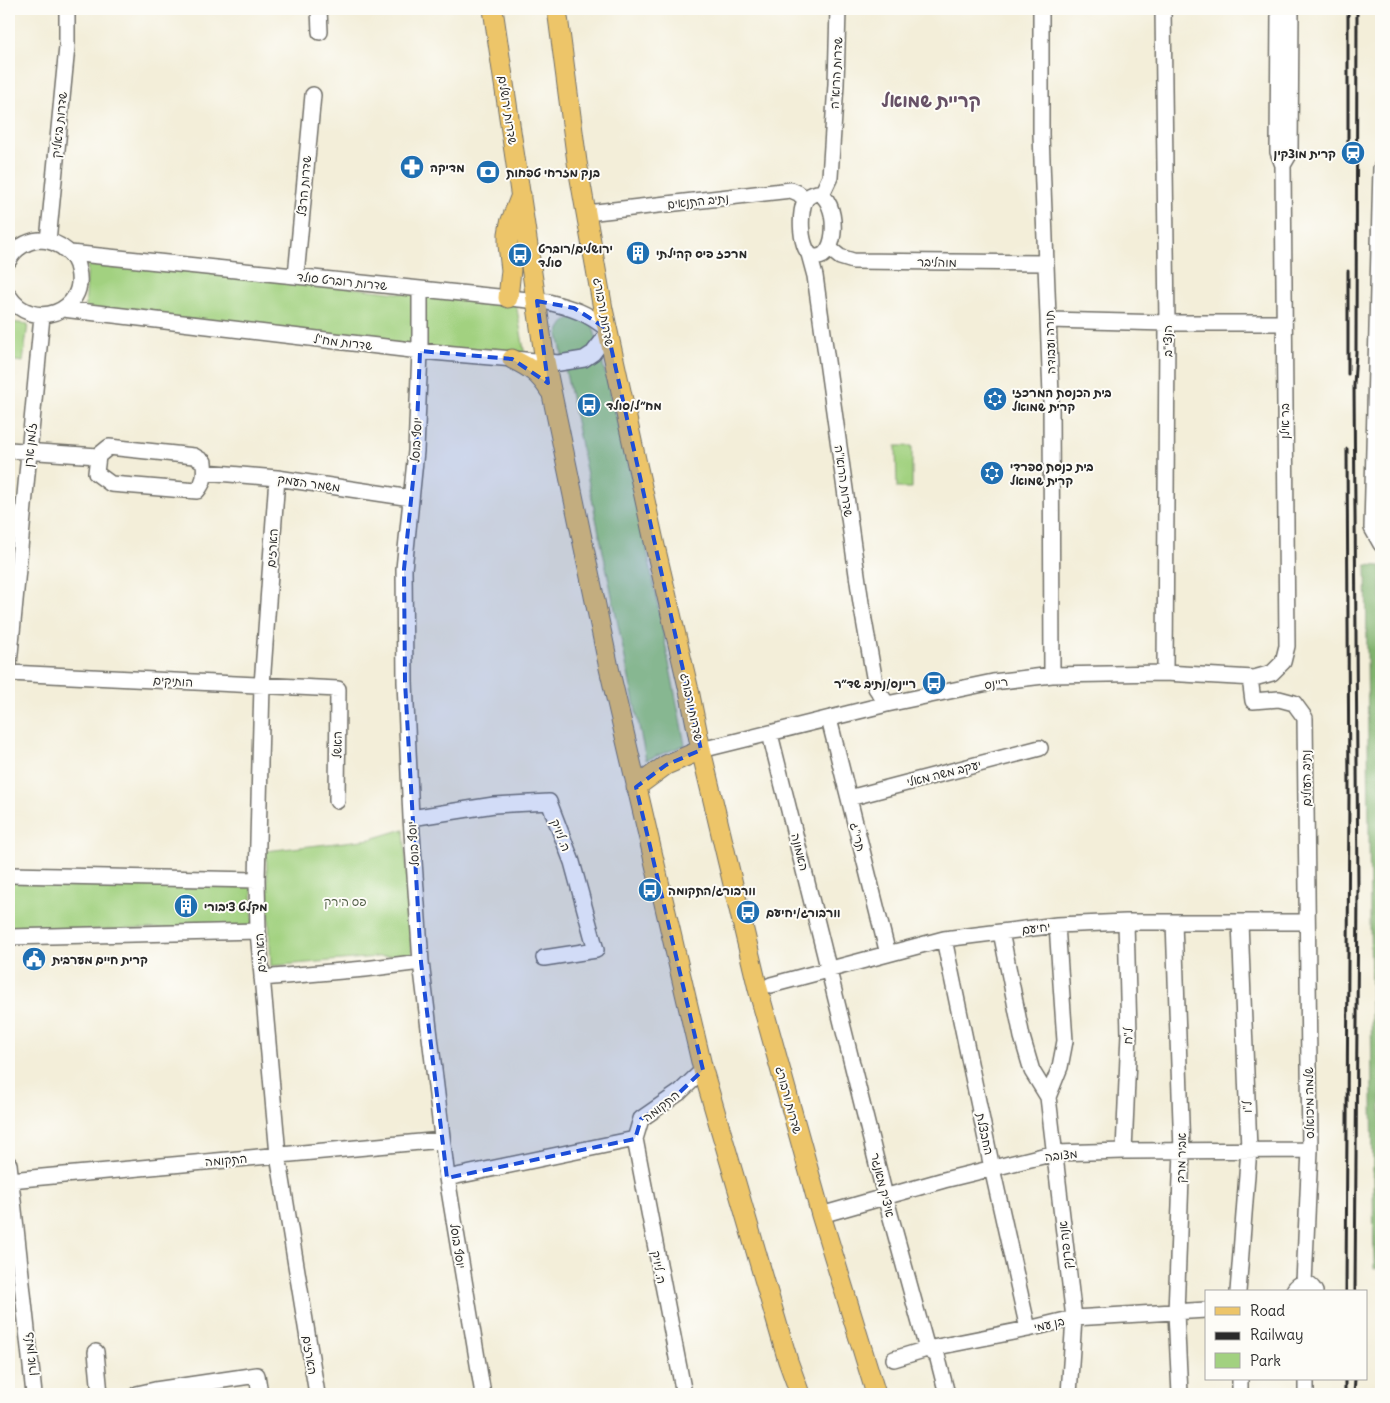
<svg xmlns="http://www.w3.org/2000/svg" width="1390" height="1403" viewBox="0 0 1390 1403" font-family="Delius,'Playpen Sans Hebrew',sans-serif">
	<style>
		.green { fill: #a2d180; stroke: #667e56 }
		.forest { fill: #81b36e; stroke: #566f4c }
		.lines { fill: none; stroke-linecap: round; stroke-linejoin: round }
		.minor-casing { stroke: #716f68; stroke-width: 18 }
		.major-casing { stroke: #716f68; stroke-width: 21 }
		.minor { stroke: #fff; stroke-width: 15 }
		.major { stroke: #edc569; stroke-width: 19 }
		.rail { stroke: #2b2b2b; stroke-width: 3 }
		.marked { fill: #1d4ed8; fill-opacity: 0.2; stroke: #1d4ed8; stroke-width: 4; stroke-dasharray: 10 6; stroke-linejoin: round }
		.labels { text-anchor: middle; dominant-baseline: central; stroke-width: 4; stroke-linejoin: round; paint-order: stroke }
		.street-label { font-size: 12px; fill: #2b2b2b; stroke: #fdfcf7 }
		.poi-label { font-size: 12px; font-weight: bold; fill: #2b2b2b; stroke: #fdfcf7; text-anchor: start }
		.park-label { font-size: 12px; fill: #4f5d44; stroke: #fdfcf7 }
		.district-label { font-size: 18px; font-weight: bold; fill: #675166; stroke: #fdfcf7 }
	</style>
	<rect width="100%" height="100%" fill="#fdfcf7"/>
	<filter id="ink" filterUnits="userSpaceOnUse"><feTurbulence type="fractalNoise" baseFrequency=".02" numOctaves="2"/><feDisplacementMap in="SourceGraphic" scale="10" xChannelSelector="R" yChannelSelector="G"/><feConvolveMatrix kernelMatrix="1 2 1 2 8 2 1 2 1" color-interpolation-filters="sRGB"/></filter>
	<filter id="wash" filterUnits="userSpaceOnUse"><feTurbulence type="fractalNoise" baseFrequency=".0096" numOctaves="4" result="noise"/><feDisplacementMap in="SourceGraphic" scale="20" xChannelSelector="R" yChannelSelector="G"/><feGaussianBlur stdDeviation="1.12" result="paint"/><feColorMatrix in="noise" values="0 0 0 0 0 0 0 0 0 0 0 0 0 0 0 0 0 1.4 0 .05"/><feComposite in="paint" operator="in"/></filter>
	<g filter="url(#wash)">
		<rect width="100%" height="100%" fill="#f3eed9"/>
		<path class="green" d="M88 258 416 295V346L85 312Z
			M425 295 516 303 525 356 424 347Z
			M580 316 592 322 636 494 685 745 646 760 558 334C563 322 567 318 580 316Z
			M9 322 28 324 23 362 9 360Z
			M896 446H912V488H897Z
			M404 829 412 954 271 966 266 851 371 839Z
			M9 882 252 885 253 927 9 931Z"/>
		<path class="forest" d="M1366 565 1381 566V1268L1374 1269Z"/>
	</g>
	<g filter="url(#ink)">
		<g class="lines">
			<g class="minor-casing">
				<path id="minor" d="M319 9 320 32
					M1041 9V134L1051 395 1052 675
					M1163 9 1167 323 1165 673
					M1283 165 1290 153 1291 9
					M1381 168 1372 528 1381 544
					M817 193C839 198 839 260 815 257 799 255 798 207 807 198 810 195 813 194 817 193Z
					M822 194 830 177 836 84 838 9
					M587 213 791 190 798 193 805 199
					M48 241 67 47V9
					M830 249 840 257 853 261 1046 263
					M809 254 815 276 861 603 876 688 887 704
					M9 260C14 249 27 241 39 240 50 240 59 244 67 251 73 256 77 263 78 270 88 312 32 332 9 296
					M296 276 313 95
					M420 290V351L416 451 404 569 405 682 411 818 421 962 447 1178 483 1394
					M63 309 420 351 559 363 584 359 593 353 603 340 607 329C588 313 572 308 548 302L70 253
					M1049 320 1167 323H1283
					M109 447 194 456 204 462C205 474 205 482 197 491L111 484 96 473 98 456Z
					M9 450 98 456
					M205 472 277 478 411 498
					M277 478 262 685 257 880 258 931 278 1155 317 1394
					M9 664 42 316
					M9 673 338 689 337 801
					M1250 678 1253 701 1279 699 1294 703 1305 718 1310 1150 1304 1283
					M829 719 888 954
					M770 734 885 1196 927 1349 937 1355 947 1394
					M701 750 887 704 993 682 1052 675 1165 673 1254 678 1272 673 1283 662 1287 646 1283 165 1278 152 1279 9
					M849 798 1040 748
					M411 818 494 805 549 802 572 862 596 950 544 958
					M9 875 257 880
					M1174 922 1182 1151 1176 1313 1180 1394
					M1057 925 1065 1041 1060 1067 1048 1097 1074 1318 1069 1394
					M1001 932 1022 1037 1032 1071 1048 1097
					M9 937 258 931
					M944 939 992 1168 1028 1329
					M262 978 365 969 421 962
					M771 985 944 939 1057 925 1126 922H1307
					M635 1139 684 1394
					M1124 1151 1129 1034 1126 922
					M9 1164 34 1394
					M447 1178 635 1139 641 1119 680 1092 703 1070
					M10 1180 442 1140
					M821 1215 944 1180 1055 1153 1124 1151 1310 1150
					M1238 1292 1249 1149 1240 922
					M1293 1292C1298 1281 1310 1281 1315 1292
					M96 1352 100 1394
					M894 1359 927 1349 1028 1329 1074 1318 1206 1310
					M1240 1379V1394
					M1306 1379V1394
					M137 1394 155 1390 257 1375 260 1394"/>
			</g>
			<g class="major-casing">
				<path id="major" d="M493 9 545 361 609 668 703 1070 788 1361 800 1394
					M557 9 577 162 603 309 655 546 690 695 701 750 758 989 821 1215 876 1394
					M508 298 511 270 508 245V234L510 223 521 195
					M512 359C531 368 539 374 550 391
					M636 787 666 765 701 750"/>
			</g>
			<use href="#minor" class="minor"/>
			<use href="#major" class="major"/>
			<path class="rail" d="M1348 9V154
				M1348 374V271
				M1346 1292 1349 793 1347 449
				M1355 1292 1358 888 1354 385 1356 352 1357 9
				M1345 1379V1394
				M1354 1394 1355 1379"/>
		</g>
	</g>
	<path class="marked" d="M537 301 574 308 607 329 701 750 666 765 636 787 703 1070 680 1092 641 1119 635 1139 447 1178 421 962 405 682 404 569 416 451 420 351 512 359 548 383Z"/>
	<defs>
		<g id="station-disc" transform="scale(1.25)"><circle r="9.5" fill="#1f6fb2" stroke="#fdfcf7"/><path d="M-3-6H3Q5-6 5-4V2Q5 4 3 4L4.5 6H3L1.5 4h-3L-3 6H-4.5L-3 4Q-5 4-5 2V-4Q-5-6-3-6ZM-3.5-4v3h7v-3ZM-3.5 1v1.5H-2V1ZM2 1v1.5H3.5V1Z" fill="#fff"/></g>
		<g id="pharmacy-disc" transform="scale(1.25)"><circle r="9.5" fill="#1f6fb2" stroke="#fdfcf7"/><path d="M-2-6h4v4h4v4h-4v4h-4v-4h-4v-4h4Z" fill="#fff"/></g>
		<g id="bank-disc" transform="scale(1.25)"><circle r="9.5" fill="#1f6fb2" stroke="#fdfcf7"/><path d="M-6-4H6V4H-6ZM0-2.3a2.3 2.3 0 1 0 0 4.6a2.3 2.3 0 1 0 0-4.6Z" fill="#fff"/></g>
		<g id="building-disc" transform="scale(1.25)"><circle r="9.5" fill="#1f6fb2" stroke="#fdfcf7"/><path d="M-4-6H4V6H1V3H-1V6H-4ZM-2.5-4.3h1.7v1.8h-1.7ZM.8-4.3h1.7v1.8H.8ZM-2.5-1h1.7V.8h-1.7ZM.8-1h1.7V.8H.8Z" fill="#fff"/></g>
		<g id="bus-disc" transform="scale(1.25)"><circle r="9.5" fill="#1f6fb2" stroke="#fdfcf7"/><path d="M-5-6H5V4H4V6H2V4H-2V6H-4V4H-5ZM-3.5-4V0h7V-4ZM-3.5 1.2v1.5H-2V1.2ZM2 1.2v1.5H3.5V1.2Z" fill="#fff"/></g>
		<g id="synagogue-disc" transform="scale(1.25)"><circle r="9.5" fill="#1f6fb2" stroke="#fdfcf7"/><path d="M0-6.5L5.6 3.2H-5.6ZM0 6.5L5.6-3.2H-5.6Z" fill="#fff"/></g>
		<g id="civic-disc" transform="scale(1.25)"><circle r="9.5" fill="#1f6fb2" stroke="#fdfcf7"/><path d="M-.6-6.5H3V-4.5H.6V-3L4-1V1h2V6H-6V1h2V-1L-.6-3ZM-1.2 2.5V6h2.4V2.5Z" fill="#fff"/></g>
	</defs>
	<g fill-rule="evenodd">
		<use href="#station-disc" x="1353" y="153"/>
		<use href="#pharmacy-disc" x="412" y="167"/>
		<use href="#bank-disc" x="488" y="172"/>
		<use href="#building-disc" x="638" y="253"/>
		<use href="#bus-disc" x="520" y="255"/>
		<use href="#synagogue-disc" x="995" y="399"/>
		<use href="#bus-disc" x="589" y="405"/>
		<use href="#synagogue-disc" x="992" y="473"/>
		<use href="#bus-disc" x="934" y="683"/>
		<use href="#bus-disc" x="650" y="890"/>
		<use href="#building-disc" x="186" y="906"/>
		<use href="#bus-disc" x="748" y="912"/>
		<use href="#civic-disc" x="34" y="959"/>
	</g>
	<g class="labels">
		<g class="street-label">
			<text transform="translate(836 73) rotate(-87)">שדרות הרוא"ה</text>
			<text transform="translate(508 110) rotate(81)">שדרות ירושלים</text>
			<text transform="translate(59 125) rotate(-84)">שדרות ביאליק</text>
			<text transform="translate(304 186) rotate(-85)">שדרות הרצל</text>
			<text transform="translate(698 201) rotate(-6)">נתיב התנאים</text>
			<text transform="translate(937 262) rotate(1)">מוהליבר</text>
			<text transform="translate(342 281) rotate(6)">שדרות רוברט סולד</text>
			<text transform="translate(604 312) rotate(80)">שדרות ורבורג</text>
			<text transform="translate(1167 341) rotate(-90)">הנצי"ב</text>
			<text transform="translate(343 342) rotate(7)">שדרות מח"ל</text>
			<text transform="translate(1050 342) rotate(-92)">תורה ועבודה</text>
			<text transform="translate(1284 421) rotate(-90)">בר אילן</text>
			<text transform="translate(416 440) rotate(-87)">יוסף בוסל</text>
			<text transform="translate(30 445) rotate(-85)">זלמן ארן</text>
			<text transform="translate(844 481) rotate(82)">שדרות הרוא"ה</text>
			<text transform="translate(309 483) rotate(8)">משמר העמק</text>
			<text transform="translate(272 548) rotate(-86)">הארזים</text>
			<text transform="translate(173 681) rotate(3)">הותיקים</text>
			<text transform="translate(996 683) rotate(-9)">ריינס</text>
			<text transform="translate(692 707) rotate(78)">שדרות ורבורג</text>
			<text transform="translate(337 745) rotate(-89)">האשל</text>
			<text transform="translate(944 773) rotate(-14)">יעקב משה מאלי</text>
			<text transform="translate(1306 778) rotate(-91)">נתיב העולים</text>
			<text transform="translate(561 835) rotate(69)">ה. ליויק</text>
			<text transform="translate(858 837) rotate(76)">תרי"ג</text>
			<text transform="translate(413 844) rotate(-94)">יוסף בוסל</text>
			<text transform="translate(800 852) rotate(76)">האמונה</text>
			<text transform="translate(1036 928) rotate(-7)">יחיעם</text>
			<text transform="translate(260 953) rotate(-94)">הארזים</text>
			<text transform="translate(1128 1036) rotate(-89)">ל"ח</text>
			<text transform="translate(789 1100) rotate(75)">שדרות ורבורג</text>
			<text transform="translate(1309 1103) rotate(-91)">שלמה מיכואלס</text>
			<text transform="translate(661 1106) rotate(-38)">התקומה</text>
			<text transform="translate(1247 1107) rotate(-92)">ל"ו</text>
			<text transform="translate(985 1134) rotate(78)">החבצלת</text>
			<text transform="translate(1061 1155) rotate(-6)">מצובה</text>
			<text transform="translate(1181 1158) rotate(-89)">אביר מרק</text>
			<text transform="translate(226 1160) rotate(-5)">התקומה</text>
			<text transform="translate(883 1185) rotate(76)">איציק מאנגר</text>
			<text transform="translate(1065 1245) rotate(-96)">אנה פרנק</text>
			<text transform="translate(458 1246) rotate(81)">יוסף בוסל</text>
			<text transform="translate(659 1267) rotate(79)">ה. ליויק</text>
			<text transform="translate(1049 1324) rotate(-13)">בן עמי</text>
			<text transform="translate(30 1354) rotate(-96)">זלמן ארן</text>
			<text transform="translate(310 1355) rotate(81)">הארזים</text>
		</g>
		<g class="poi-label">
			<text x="1336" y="153" text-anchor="end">קרית מוצקין</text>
			<text x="430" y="167">מדיקה</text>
			<text x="506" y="172">בנק מזרחי טפחות</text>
			<text x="538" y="248">ירושלים/רוברט<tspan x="538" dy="14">סולד</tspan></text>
			<text x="656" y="253">מרכז פיס קהילתי</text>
			<text x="1012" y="392">בית הכנסת המרכזי<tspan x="1012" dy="14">קרית שמואל</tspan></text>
			<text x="606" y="405">מח״ל/סולד</text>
			<text x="1010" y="466">בית כנסת ספרדי<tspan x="1010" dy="14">קרית שמואל</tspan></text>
			<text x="916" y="683" text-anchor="end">ריינס/נתיב שד״ר</text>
			<text x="668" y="890">וורבורג/התקומה</text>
			<text x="204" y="906">מקלט ציבורי</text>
			<text x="766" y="912">וורבורג/יחיעם</text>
			<text x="52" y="959">קרית חיים מערבית</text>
		</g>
		<g class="park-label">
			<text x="345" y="901">פס הירק</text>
		</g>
		<g class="district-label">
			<text x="931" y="100">קריית שמואל</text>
		</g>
	</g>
	<rect width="1390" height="1403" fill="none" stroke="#fdfcf7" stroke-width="30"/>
	<rect x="1205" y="1290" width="162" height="90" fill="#fdfcf7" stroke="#a9a8a5"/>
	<rect x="1215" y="1307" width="25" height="8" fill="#edc569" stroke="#a9a8a5"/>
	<text x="1250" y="1316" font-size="15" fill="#2b2b2b">Road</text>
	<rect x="1215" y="1332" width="25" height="8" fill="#2b2b2b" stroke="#a9a8a5"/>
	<text x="1250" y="1340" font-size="15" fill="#2b2b2b">Railway</text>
	<rect x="1215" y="1353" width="25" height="15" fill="#a2d180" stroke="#a9a8a5"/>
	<text x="1250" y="1366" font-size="15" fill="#2b2b2b">Park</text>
</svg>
